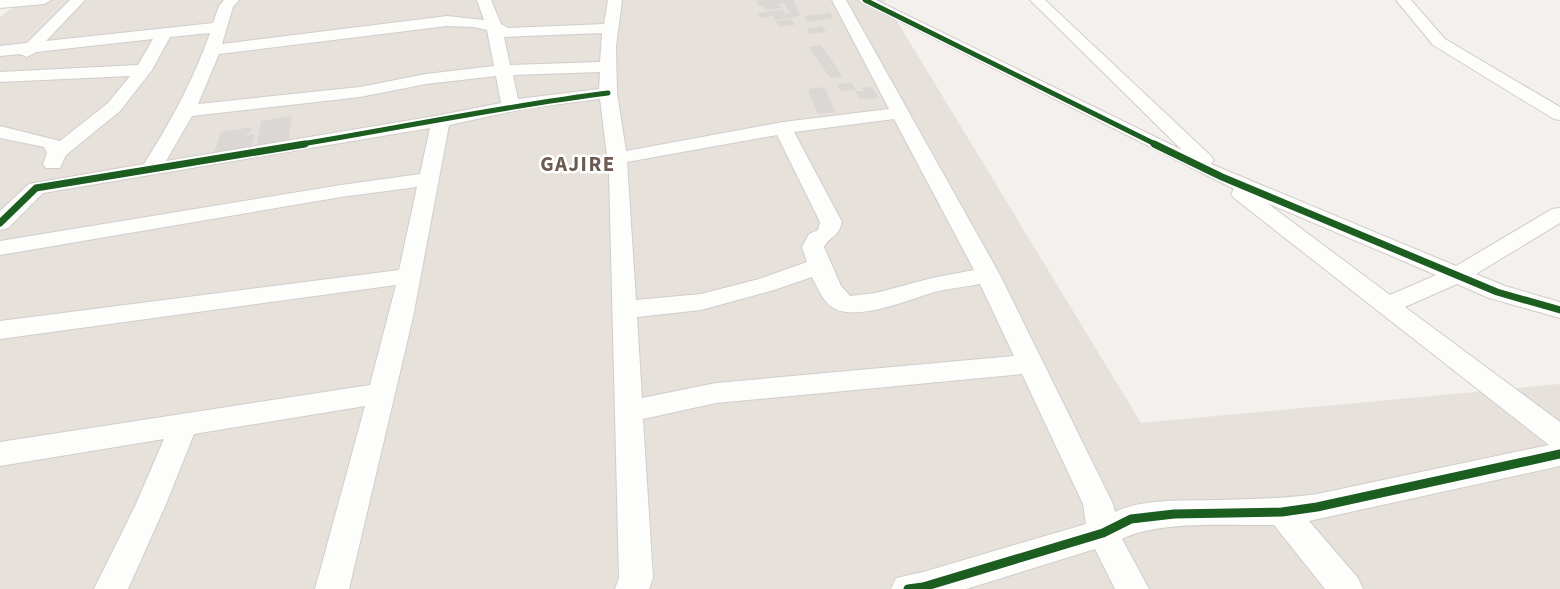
<svg xmlns="http://www.w3.org/2000/svg" width="1560" height="589" viewBox="0 0 1560 589" font-family="'Source Sans 3',sans-serif">
	<style>
		.residential { fill: #e6e1db }
		.building { fill: #dbd7d4 }
		.lines { fill: none; stroke-linecap: round; stroke-linejoin: round }
		.minor-casing { stroke: #d1cdca; stroke-width: 2 }
		.minor { fill: #fdfdfc; fill-rule: evenodd }
		.cycleway-far2-casing { stroke: #fff; stroke-width: 8 }
		.cycleway-far1-casing { stroke: #fff; stroke-width: 10 }
		.cycleway-casing { stroke: #fff; stroke-width: 13 }
		.cycleway-far2 { stroke: #1b5e20; stroke-width: 5 }
		.cycleway-far1 { stroke: #1b5e20; stroke-width: 7 }
		.cycleway { stroke: #1b5e20; stroke-width: 9 }
		.labels { text-anchor: middle; dominant-baseline: central; stroke-width: 5; stroke-linejoin: round; paint-order: stroke }
		.district-label { font-size: 21px; font-weight: bold; letter-spacing: 1.5px; fill: #6b5b50; stroke: #fff }
	</style>
	<rect width="100%" height="100%" fill="#f3f0ed"/>
	<path class="residential" d="M23 0H884L1141 423 1560 384V589H0V17Z"/>
	<path class="building" d="M763 0H794L800 16 775 20 773 16 760 18 758 13 783 10 785 14 790 13 784 3 778 4 783 8 767 10 764 6H759L756 1Z
		M830 13 833 18 808 22 804 16Z
		M791 19 795 25 780 27 776 21Z
		M822 26 826 32 810 34 806 29Z
		M821 45 839 71 842 77 830 78 809 47Z
		M851 83 856 90 841 91 837 84Z
		M824 87 836 112 818 114 809 94V89Z
		M872 87 879 98 860 99 855 91H865L862 88Z
		M292 116 288 143 256 149 261 121Z
		M253 127 247 135 255 134 250 150 213 155 221 132Z"/>
	<g class="lines">
		<g class="minor-casing">
			<path id="minor" d="M0 0H51L44 4 0 8Z
				M70 0H85L46 41 213 23 219 6 224 0H239L233 7 222 44 447 16 484 20 477 0H491L501 24 508 28 604 24 608 0H622L616 47 617 93 626 151 783 122 889 109 832 0H846L1000 275 1113 504 1115 512C1144 498 1183 501 1215 500 1250 499 1283 499 1317 494L1549 445 1234 198 1231 194 1234 189 858 0H876L1182 150 1030 0H1045L1211 156 1214 160 1211 164 1456 266 1552 209 1560 208V223L1476 274 1505 286 1560 302V318L1489 298 1457 284 1405 307 1560 422V466L1309 521 1358 578 1363 589H1325L1274 525C1232 526 1159 520 1122 539L1149 589H1115L1095 549 966 589H891L896 578 923 572 1086 524 1083 504 1022 374 716 403 643 419 653 578 649 589H615L619 578 609 172 600 99 527 108 449 125 413 317 349 589H315L365 406 194 434 166 504 128 589H94L136 504 164 439 0 466V442L370 385 396 285 0 339V321L399 270 417 187 341 197 0 255V241L341 185 420 174 430 128 43 193 8 228 0 230V211L29 184 144 164C171 121 193 81 210 33L170 37 152 70 120 111 66 155 60 168H46L43 164 47 153 44 147 0 138V126L60 141 108 103 130 76 0 82V72L138 65 153 39 36 52 27 57 20 54 0 56V46L27 43ZM447 26 474 27 487 30 494 66 426 74 360 87 198 104 219 54ZM602 33 600 62 510 65 504 37ZM600 72 599 89 518 99 513 75ZM496 76 501 103 441 115 166 161 192 116 360 97 426 84ZM894 119 974 270 932 278 876 293 850 296 841 286 824 247C830 235 837 240 842 222L794 132ZM777 135 820 222 818 230 809 234 802 247 807 262 759 279 701 294 636 300 627 162ZM1267 203 1436 275 1390 295ZM812 277C817 287 823 301 832 307 855 323 910 299 935 292 950 288 965 287 980 284L1014 356 716 383 642 398 637 317 701 310 774 290Z
				M1396 0H1411L1445 39 1560 107V120L1554 119 1433 45Z"/>
		</g>
		<use href="#minor" class="minor"/>
		<g class="cycleway-far2-casing">
			<path id="cycleway-far2" d="M865 0 1157 145
				M296 145C400 128 503 106 608 93"/>
		</g>
		<g class="cycleway-far1-casing">
			<path id="cycleway-far1" d="M1154 144 1222 177 1497 292 1560 310
				M0 223 36 188 305 144"/>
		</g>
		<g class="cycleway-casing">
			<path id="cycleway" d="M908 589 923 587 1103 533 1131 519 1174 514 1282 512 1317 507 1560 454"/>
		</g>
		<use href="#cycleway-far2" class="cycleway-far2"/>
		<use href="#cycleway-far1" class="cycleway-far1"/>
		<use href="#cycleway" class="cycleway"/>
	</g>
	<g class="labels">
		<g class="district-label">
			<text x="578" y="164">GAJIRE</text>
		</g>
	</g>
</svg>
